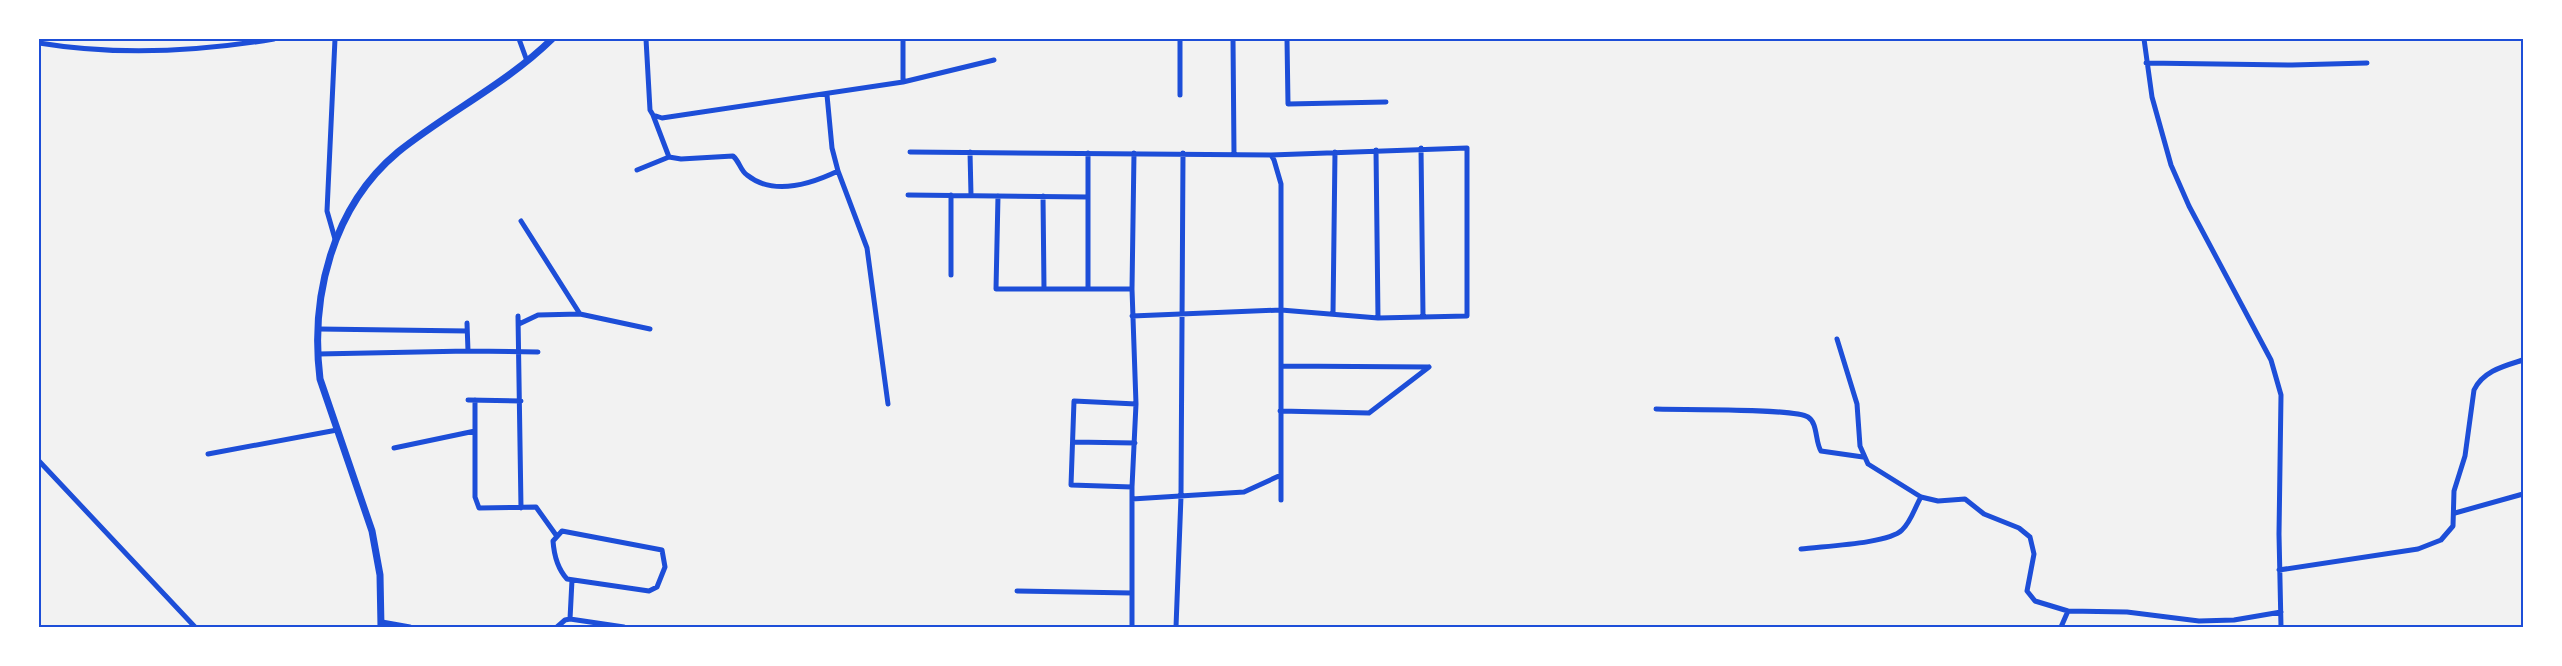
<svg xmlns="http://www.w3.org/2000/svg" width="2562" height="666" viewBox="0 0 2562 666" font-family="'PT Sans Narrow',sans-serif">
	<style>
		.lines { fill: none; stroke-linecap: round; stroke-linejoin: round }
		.minor { stroke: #1d4ed8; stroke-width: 5 }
		.tertiary { stroke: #1d4ed8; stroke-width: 7 }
		.neatline { fill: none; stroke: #1d4ed8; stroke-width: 2 }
	</style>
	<rect width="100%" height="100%" fill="#f2f2f2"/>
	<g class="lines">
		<path class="minor" d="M335 39 327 211 335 239
			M519 39 527 61
			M646 39 650 110 653 115 662 118 903 82 994 60
			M903 39V82
			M1180 39V95
			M1233 39 1234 154
			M1287 39 1288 104 1386 102
			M2144 39 2152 97 2171 165 2189 206 2271 360 2281 395 2279 534 2281 627
			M39 43C118 56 196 52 274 39
			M2146 63 2292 65 2367 63
			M827 95 832 148 838 171 867 248 888 404
			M653 115 669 157
			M1421 148 1423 316
			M1376 150 1378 318
			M910 152 1271 155 1274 160 1281 184V500
			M970 152 971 195
			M1088 153V288
			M637 170 669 157 681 159 733 156C740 162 740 170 747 175 773 196 811 184 838 171
			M908 195 1088 197
			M951 195V275
			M998 196 996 289H1132
			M1043 196 1044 288
			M521 221 580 314 650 329
			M1333 314 1335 152
			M518 316 521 508
			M1132 316 1281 310 1378 318 1467 316V148L1271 155
			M467 323 468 351
			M519 324 538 315 580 314
			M319 329 467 331
			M1837 339 1857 404 1860 446 1868 464 1921 497 1938 501 1965 499 1984 514 2019 528 2030 537 2034 554 2027 591 2035 601 2068 611 2127 612 2199 621 2234 620 2281 612
			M318 354 468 351 538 352
			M1281 366 1429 367
			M468 400 521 401
			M475 400V497L479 508 536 507 556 535
			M1656 409C1680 410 1793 408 1808 417 1818 423 1815 442 1821 451L1863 457
			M1280 411 1369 413 1429 367
			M1073 442 1135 443
			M394 448 475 431
			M208 454 337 430
			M39 461 195 627
			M1132 487 1071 485 1074 401 1136 404
			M1132 499 1244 492 1281 475
			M2455 513 2523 494
			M562 531 662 550 665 567 657 587 649 591 567 579C557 568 554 555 553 541Z
			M1801 549C1823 546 1888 544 1902 530 1911 522 1915 507 1921 497
			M2279 570 2418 549 2441 540 2453 526 2454 491 2465 456 2474 390C2483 371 2504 366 2523 360
			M1017 591 1132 593
			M570 619 572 580
			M382 622 410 627
			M557 627 565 620 570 619 624 627
			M1132 627V487L1136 404 1132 289 1134 153
			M1176 627 1181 496 1183 153
			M2061 627 2068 611"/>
		<path class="tertiary" d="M381 627 380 575 372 531 320 379C310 297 332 207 398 152 448 112 506 84 552 39"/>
	</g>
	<rect width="2562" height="666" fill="none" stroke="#ffffff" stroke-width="81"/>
	<rect x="40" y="40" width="2482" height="586" class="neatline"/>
</svg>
